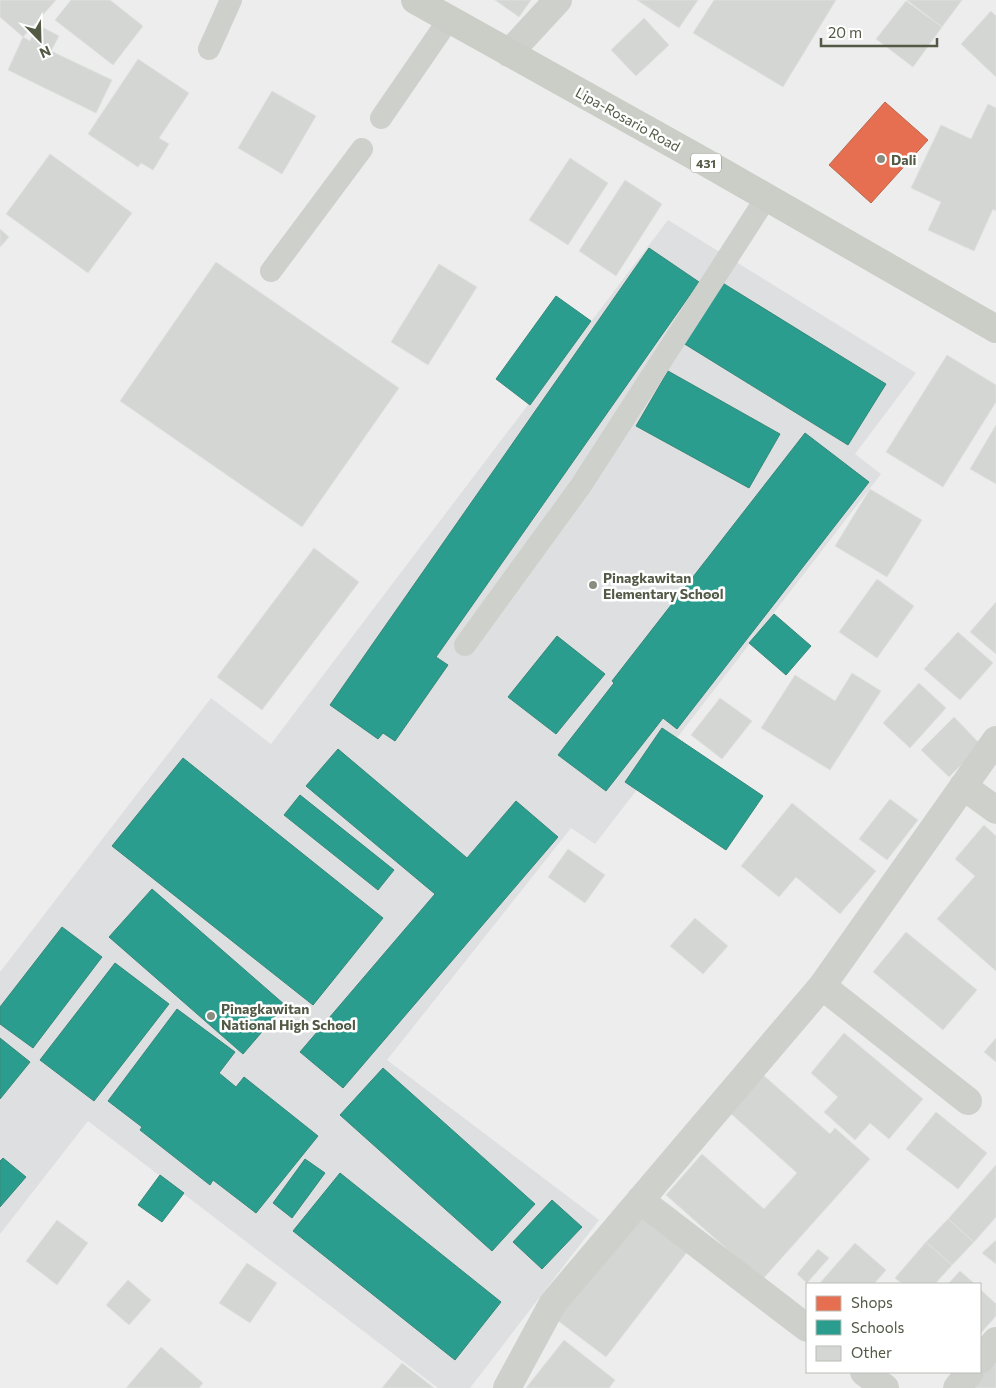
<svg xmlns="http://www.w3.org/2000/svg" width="996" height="1388" viewBox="0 0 996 1388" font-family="Commissioner,sans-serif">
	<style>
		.education { fill: #dedfe0 }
		.shops { fill: #e76f51; stroke: #ba684d }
		.schools { fill: #2a9d8f; stroke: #368979 }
		.building { fill: #d4d6d3; stroke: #dfe0df }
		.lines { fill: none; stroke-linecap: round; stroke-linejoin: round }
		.service { stroke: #ced0cc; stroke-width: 22 }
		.minor { stroke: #ced0cc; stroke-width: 28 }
		.primary { stroke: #cbcec6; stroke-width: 28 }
		.poi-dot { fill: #888d80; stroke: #fff; stroke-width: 2 }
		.labels { text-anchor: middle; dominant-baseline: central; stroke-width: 5; stroke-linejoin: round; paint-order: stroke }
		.shield { fill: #fff; stroke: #868b7d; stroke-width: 1 }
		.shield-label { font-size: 12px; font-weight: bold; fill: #525945 }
		.street-label { font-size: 14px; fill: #525945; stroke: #fff }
		.poi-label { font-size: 14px; font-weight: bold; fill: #525945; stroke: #fff; text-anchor: start }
	</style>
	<rect width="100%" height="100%" fill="#ededee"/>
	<path class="education" d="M668 220 916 373 855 454 881 474 595 844 571 828 387 1060 599 1220 470 1388H438L88 1121 0 1234V972L211 698 271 744Z"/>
	<path class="shops" d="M885 102 928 140 871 203 829 165Z"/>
	<path class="schools" d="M649 248 699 282 436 657 448 665 395 741 383 733 378 739 330 705Z
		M721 282 886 384 848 445 683 343Z
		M556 296 591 321 530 405 496 379Z
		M668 371 780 434 749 488 636 426Z
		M805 433 869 482 677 729 663 718 606 791 558 755 614 683 612 681Z
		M774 614 811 646 786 675 749 643Z
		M557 636 605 674 556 734 508 697Z
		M662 728 763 796 726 850 625 782Z
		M338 749 467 858 516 801 558 837 343 1088 300 1052 435 894 306 786Z
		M183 758 383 918 313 1005 112 846Z
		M300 795 394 870 378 890 284 815Z
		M152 889 285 1005 243 1054 109 937Z
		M62 927 102 957 33 1048 0 1024V1007Z
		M115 963 169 1004 94 1101 40 1060Z
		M177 1009 235 1052 219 1073 236 1087 244 1077 318 1136 256 1213 213 1180 210 1185 140 1130 142 1127 108 1101Z
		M0 1038 30 1062 0 1099Z
		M383 1068 535 1204 492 1251 340 1115Z
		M3 1158 26 1177 0 1207V1161Z
		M305 1159 325 1173 292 1218 273 1203Z
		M340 1173 501 1302 455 1360 293 1231Z
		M160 1175 184 1193 162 1222 138 1205Z
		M552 1200 582 1227 542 1269 513 1242Z"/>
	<path class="building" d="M0 0H56L23 37 0 17Z
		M71 0H110L143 26 113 65 55 20Z
		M495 0H531L519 17Z
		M637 0H698L679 28Z
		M714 0H836L783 87 693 33Z
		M907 0H962L942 27Z
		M906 1 942 27 913 67 876 39Z
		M991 11 996 16V77L961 44Z
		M644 18 669 45 636 76 611 50Z
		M38 25 59 36 51 51 112 80 96 113 8 70 23 37 30 41Z
		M138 59 189 93 159 138 169 144 153 170 141 163 138 167 88 134Z
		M272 91 316 116 282 174 238 148Z
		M988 104 996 108V211L993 209 974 251 928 230 941 202 911 188 941 125 971 139Z
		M50 154 132 213 88 273 6 214Z
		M570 158 608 183 568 245 529 220Z
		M625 180 662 204 616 276 579 251Z
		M0 229 9 237 0 247Z
		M216 262 399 388 302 527 120 401Z
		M439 264 477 287 428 365 391 342Z
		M947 355 996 385V402L943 487 886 452Z
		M996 425V484L970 469Z
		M870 489 922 520 887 577 835 546Z
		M314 548 359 582 262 710 217 677Z
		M877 579 914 606 877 658 839 632Z
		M996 602V654L970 632Z
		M958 632 993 663 960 700 924 669Z
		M852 673 881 691 830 770 761 728 795 675 835 701Z
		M919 683 946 708 910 748 883 723Z
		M720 698 752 721 722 759 691 735Z
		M954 717 981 745 949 777 921 750Z
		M890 799 918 820 887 860 859 839Z
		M792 803 876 871 840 914 796 877 779 897 741 866Z
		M984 825 996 836V971L937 919 975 876 955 859Z
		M568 849 605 875 585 903 548 877Z
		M695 918 728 946 703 974 670 946Z
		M906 932 977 990 943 1030 873 972Z
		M844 1033 923 1099 889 1139 870 1123 855 1140 824 1112 838 1097 811 1073Z
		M996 1038V1062L984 1052Z
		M762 1074 830 1134 835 1128 870 1159 762 1280 666 1195 702 1154 764 1209 797 1173 728 1111Z
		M936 1112 987 1153 958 1189 906 1149Z
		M996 1165V1217L974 1242 948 1219Z
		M642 1209 691 1247 606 1357 557 1320Z
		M948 1219 974 1242 952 1265 926 1242Z
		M57 1220 88 1243 57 1285 26 1261Z
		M996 1240V1264L982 1253Z
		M926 1242 952 1265 935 1284H902L895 1278Z
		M855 1243 886 1270 874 1284H819Z
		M818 1249 829 1258 807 1283 797 1274Z
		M247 1263 277 1283 250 1323 219 1303Z
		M960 1271 975 1284H948Z
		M128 1280 151 1300 129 1325 106 1305Z
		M980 1289 996 1304V1316L980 1334Z
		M564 1340 615 1380 609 1388H526Z
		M161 1347 203 1383 199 1388H126Z
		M996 1355V1388H970Z
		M402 1363 434 1388H382Z"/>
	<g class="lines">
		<path class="service" d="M209 49 231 0
			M381 118 449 19
			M271 271 362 149
			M465 645 582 484 766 198"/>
		<path class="minor" d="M509 53 558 0
			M963 786 996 810
			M822 986 968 1101
			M640 1200 807 1328
			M980 1360 996 1341
			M864 1372 885 1388
			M507 1388 553 1303 822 986 996 740
			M957 1388 970 1372"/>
		<path class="primary" d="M415 0 705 162 996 329"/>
	</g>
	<g class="poi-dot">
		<circle cx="881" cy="159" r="5"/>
		<circle cx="593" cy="585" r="5"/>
		<circle cx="211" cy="1016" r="5"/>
	</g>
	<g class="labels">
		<rect class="shield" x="691" y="153.5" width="30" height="19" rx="4"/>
		<g class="shield-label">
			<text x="706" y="163">431</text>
		</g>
		<g class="street-label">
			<text transform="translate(628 119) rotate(29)">Lipa-Rosario Road</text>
		</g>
		<g class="poi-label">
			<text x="891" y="159">Dali</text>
			<text x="603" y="577">Pinagkawitan<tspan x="603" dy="16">Elementary School</tspan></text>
			<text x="221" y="1008">Pinagkawitan<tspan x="221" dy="16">National High School</tspan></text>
		</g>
	</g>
	<rect x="806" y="1283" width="175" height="90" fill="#ffffff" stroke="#babdb5"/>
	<rect x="816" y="1296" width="25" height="15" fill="#e76f51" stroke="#babdb5"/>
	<text x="851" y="1308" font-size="15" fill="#525945">Shops</text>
	<rect x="816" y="1320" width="25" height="15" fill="#2a9d8f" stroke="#babdb5"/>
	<text x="851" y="1333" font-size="15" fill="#525945">Schools</text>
	<rect x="816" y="1346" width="25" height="15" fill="#d4d6d3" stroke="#babdb5"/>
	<text x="851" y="1358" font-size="15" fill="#525945">Other</text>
	<g transform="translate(40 40) rotate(157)" stroke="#ffffff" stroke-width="4" paint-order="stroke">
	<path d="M0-4L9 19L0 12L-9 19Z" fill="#525945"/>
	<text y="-8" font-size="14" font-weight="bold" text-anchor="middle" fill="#525945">N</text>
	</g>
	<path d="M821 38v8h116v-8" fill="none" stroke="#525945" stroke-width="2.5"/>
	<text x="828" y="38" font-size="15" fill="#525945" stroke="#ffffff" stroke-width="4" paint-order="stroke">20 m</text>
</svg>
